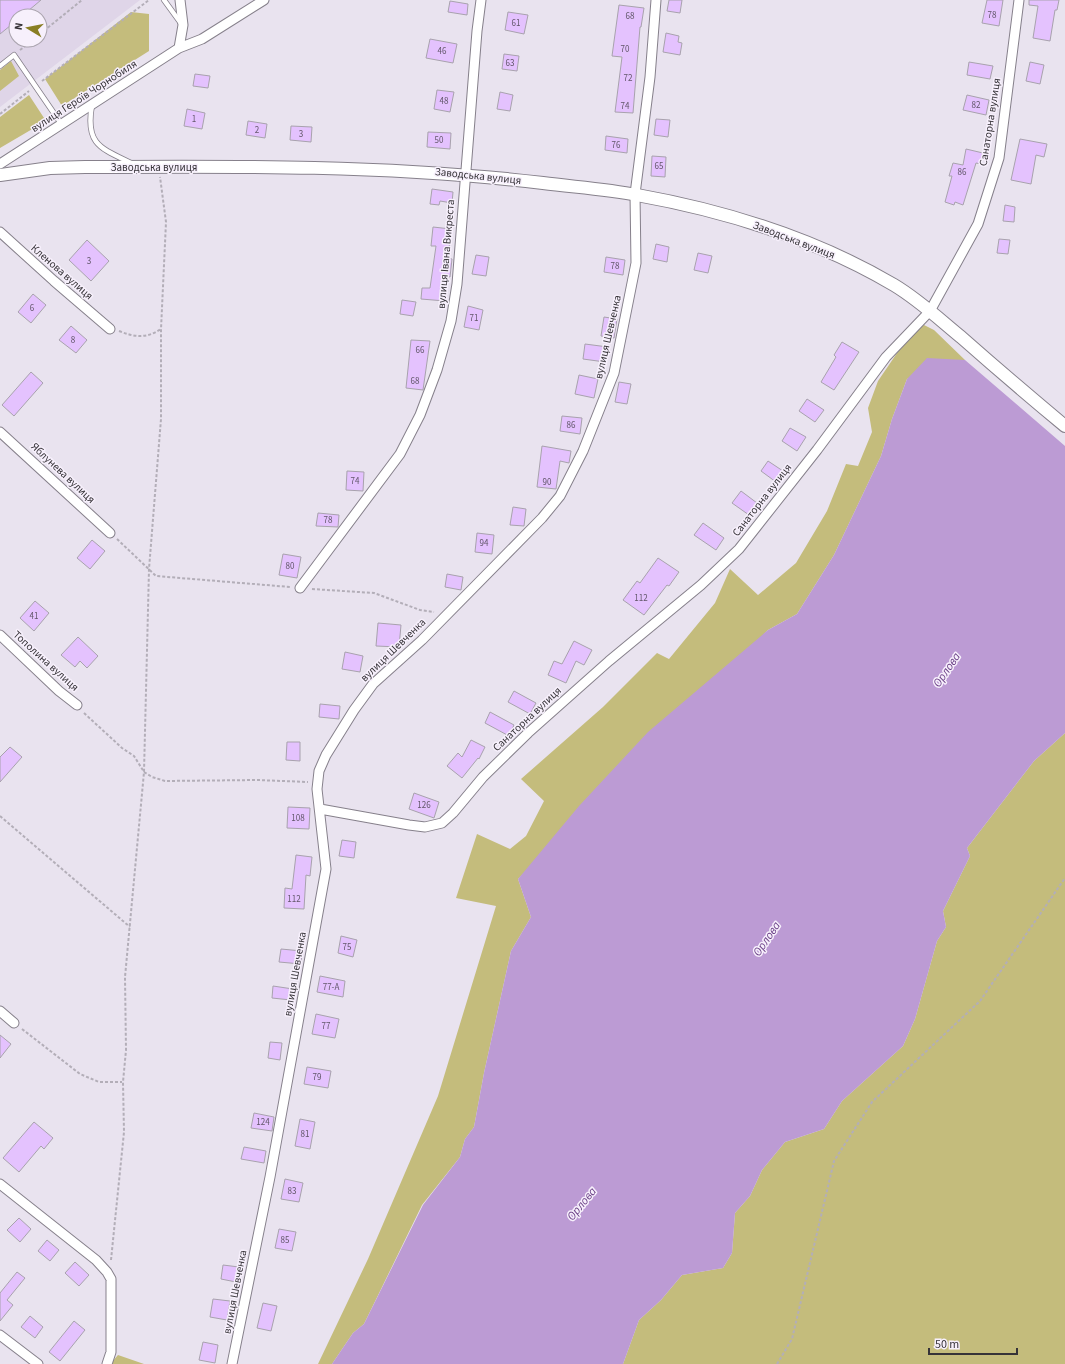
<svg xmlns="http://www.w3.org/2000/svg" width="1065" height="1364" viewBox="0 0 1065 1364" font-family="'Source Sans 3',sans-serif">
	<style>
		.built { fill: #dfd5e8; fill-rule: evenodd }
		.green { fill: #c4bc7c }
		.water { fill: #bc9bd4 }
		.building { fill: #e4c2fe; stroke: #a8a2ad }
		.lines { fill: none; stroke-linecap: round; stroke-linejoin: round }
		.service-casing { stroke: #86808b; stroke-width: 6 }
		.minor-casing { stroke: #86808b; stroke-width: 11 }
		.tertiary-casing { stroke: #86808b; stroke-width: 14 }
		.path { stroke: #b3aeb8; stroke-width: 2; stroke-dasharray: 3 2; stroke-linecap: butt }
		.service { stroke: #fff; stroke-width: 4.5 }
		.minor { stroke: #fff; stroke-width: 9 }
		.tertiary { stroke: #fff; stroke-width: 12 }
		.labels { text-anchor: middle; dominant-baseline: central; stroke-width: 3; stroke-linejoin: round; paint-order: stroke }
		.number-label { font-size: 9px; fill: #62576a }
		.street-label { font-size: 11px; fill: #363338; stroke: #f7f0fc }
		.water-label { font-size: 12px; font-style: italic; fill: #6c4288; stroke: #f7f0fc }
	</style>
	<rect width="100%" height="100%" fill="#e9e3ef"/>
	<path class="built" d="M0 0H140L0 107ZM16 16H40V40H16Z"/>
	<path class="green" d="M131 12 149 14V51L62 106 45 79Z
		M11 61 19 76 0 91V70Z
		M29 95 46 121 0 148V117Z
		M924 325 934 330 965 360H950L907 379 892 419 881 456 834 555 797 614 768 630 518 879 531 917 511 951 484 1073 474 1127 465 1139 460 1157 422 1205 364 1324 353 1333 332 1364H318L368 1259 438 1096 496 906 456 898 477 834 510 849 526 836 544 801 521 779 603 707 657 653 669 659 715 603 730 569 758 595 796 563 827 511 846 464 858 466 872 432 868 408 878 381 910 334Z
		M1065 733V1364H623L639 1320 661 1300 682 1275 723 1268 732 1253 735 1213 750 1196 762 1170 785 1142 824 1129 842 1101 903 1046 915 1019 937 941 946 927 943 911 970 856 967 848 1034 761Z
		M118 1355 144 1364H110Z"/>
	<path class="water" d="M927 358 965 360 1065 446V733L1034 761 967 848 970 856 943 911 946 927 937 941 915 1019 903 1046 842 1101 824 1129 785 1142 762 1170 750 1196 735 1213 732 1253 723 1268 682 1275 661 1300 639 1320 623 1364H332L353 1333 364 1324 423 1205 460 1157 465 1139 474 1127 484 1073 511 951 531 917 518 879 579 806 648 732 768 630 797 614 834 555 881 456 892 419 907 379Z"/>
	<path class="building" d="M0 0H41L22 16H16V21L0 34Z
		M669 0H682L680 13 667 11Z
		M987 0H1003L999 26 982 23Z
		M1029 0H1059L1057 10H1055L1050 41 1033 38 1038 6 1029 5Z
		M450 1 468 4 467 15 448 12Z
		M619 5 644 8 641 27H640L633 113 615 112 622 57 612 56Z
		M508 12 528 15 524 34 505 30Z
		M666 33 679 36 678 42 682 43 680 55 663 52Z
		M430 39 457 44 453 63 426 58Z
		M504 54 519 56 517 71 502 69Z
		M969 62 993 66 990 79 967 75Z
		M1030 62 1044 65 1040 84 1026 81Z
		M195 74 210 76 208 88 193 86Z
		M437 90 454 92 450 112 434 109Z
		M500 92 513 95 510 111 497 109Z
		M967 95 989 100 986 115 963 110Z
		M187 109 205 113 202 129 184 126Z
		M656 119 670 120 668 137 654 135Z
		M248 121 267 124 265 138 246 135Z
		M291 126 312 127 311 142 290 140Z
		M428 132 451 133 450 149 427 147Z
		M606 136 628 139 627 153 605 150Z
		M1020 139 1047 144 1044 157 1036 155 1031 184 1011 180Z
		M966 149 983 153 981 164 976 163 963 205 955 202 954 205 945 202 952 176H949L953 163 963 165Z
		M652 156 666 157 665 177 651 176Z
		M432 189 453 192 452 203 440 201 439 205 430 204Z
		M1005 205 1015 207 1014 222 1003 221Z
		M433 227 451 229 448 258 452 259 450 277 446 276 445 301 421 299 422 288H430L436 246H431Z
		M999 239 1010 240 1008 254 997 253Z
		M87 240 109 261 91 281 69 260Z
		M656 244 669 247 667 262 653 259Z
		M698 253 712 256 708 273 694 270Z
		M476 255 489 257 486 276 472 274Z
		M606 257 625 260 623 275 604 272Z
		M33 294 46 305 31 323 18 312Z
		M402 300 416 302 413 316 400 314Z
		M468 306 483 310 479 330 464 327Z
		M604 317 617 319 614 338 601 336Z
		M71 326 87 340 76 353 59 340Z
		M411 340 430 341 423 390 406 388Z
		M842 342 859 352 834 390 821 382 836 357 834 355Z
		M585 344 608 347 605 362 583 359Z
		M31 372 43 383 14 416 2 405Z
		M579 375 598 379 594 398 575 394Z
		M619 382 631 384 627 404 615 402Z
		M807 399 824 410 815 422 799 411Z
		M562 416 582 418 580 434 560 431Z
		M790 428 806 437 797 451 782 441Z
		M542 446 571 451 569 463 560 461 556 489 537 487Z
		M768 461 783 471 776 482 761 471Z
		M347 471 364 472 363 491 346 490Z
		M741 491 757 503 749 515 732 503Z
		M513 507 526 509 524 526 510 525Z
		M318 513 339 515 338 527 316 526Z
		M703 523 724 538 716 550 694 535Z
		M477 533 494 535 492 554 475 552Z
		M92 540 105 551 90 569 77 558Z
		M283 554 301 557 297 578 279 575Z
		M658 558 679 572 669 586 667 585 644 615 623 600 637 581 640 583Z
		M447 574 463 577 461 590 445 587Z
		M35 601 49 613 34 631 20 618Z
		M378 623 401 625 399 647 376 646Z
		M78 637 98 656 87 668 80 661 75 667 61 655Z
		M574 641 592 650 584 665 576 661 566 683 548 675 554 661 562 664Z
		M345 652 363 656 360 672 342 669Z
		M514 691 536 703 530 714 508 702Z
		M320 704 340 706 339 719 319 717Z
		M490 712 514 725 509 736 485 723Z
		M471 740 485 747 479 759 478 758 462 778 447 766 458 753 462 757Z
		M287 742H300V761L286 760Z
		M10 747 22 757 0 782V757Z
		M414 793 439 802 434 818 409 809Z
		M288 807 310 808 309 829 287 828Z
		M342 840 356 842 354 858 339 856Z
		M296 855 312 857 310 876 306 875 304 909 284 908 285 888 292 889Z
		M341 936 357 940 353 957 338 953Z
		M281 949 302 951 301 964 279 962Z
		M320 976 345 981 343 997 317 992Z
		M273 986 293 989 291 1000 272 998Z
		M316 1014 339 1019 335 1038 312 1034Z
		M0 1035 11 1044 0 1058Z
		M270 1042 282 1043 280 1060 268 1058Z
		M307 1067 331 1071 328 1088 304 1084Z
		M254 1113 274 1117 272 1131 251 1128Z
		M300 1119 315 1122 310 1149 295 1146Z
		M34 1122 53 1138 44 1149 41 1146 19 1172 3 1158Z
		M244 1147 266 1151 264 1163 241 1159Z
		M285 1179 303 1183 299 1202 281 1199Z
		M19 1218 31 1229 20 1242 7 1230Z
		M279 1229 296 1232 292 1251 275 1248Z
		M47 1240 59 1250 50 1261 38 1251Z
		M75 1262 89 1275 79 1286 65 1273Z
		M223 1265 239 1267 236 1282 221 1279Z
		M17 1272 25 1278 7 1300 13 1305 0 1321V1293Z
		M213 1299 230 1301 227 1320 210 1317Z
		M263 1303 277 1306 271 1331 257 1328Z
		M30 1316 43 1327 35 1338 21 1327Z
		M74 1321 85 1330 60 1361 49 1352Z
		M203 1342 218 1345 215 1363 199 1360Z"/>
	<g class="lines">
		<g class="service-casing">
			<path id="service" d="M164 0 180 22
				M0 66 14 55 62 125
				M92 105C85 144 100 148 131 163"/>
		</g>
		<g class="minor-casing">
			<path id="minor" d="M179 48 183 25 180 0
				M0 164 179 48 202 39 264 0
				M0 232 54 281 110 329
				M0 432 110 533
				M300 588 400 454 420 415 437 370 451 321 457 284 477 31 481 0
				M0 635 59 691 77 705
				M320 809 409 825 425 827 442 823 453 813 483 777 528 733 609 661 701 585 739 549 817 450 886 357 930 311 978 224 999 158 1019 0
				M0 1011 14 1023
				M0 1184 96 1260 107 1272 111 1279V1352L107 1364
				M0 1335 38 1364
				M232 1364 270 1177 326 869 317 789 319 771 326 755 354 710 373 684 422 640 542 518 560 496 583 451 614 373 636 263 635 194 650 77 656 0"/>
		</g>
		<g class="tertiary-casing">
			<path id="tertiary" d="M0 175 50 168 85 167C238 166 391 165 543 183 574 187 606 189 637 195 726 211 816 239 894 285 919 300 939 319 961 337 995 367 1030 397 1065 426"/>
		</g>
		<path class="path" d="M40 34 82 0
			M20 50 33 40
			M42 81 149 0
			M0 114 29 91
			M119 331C134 337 146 339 161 329
			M117 539 156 576 290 587
			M312 589 374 593 420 610 434 612
			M84 713 122 748 134 756 144 772 152 777 165 781 257 780 308 782
			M0 816 130 927
			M22 1029 80 1074 99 1082H122
			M111 1260 124 1132 123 1082 126 1050 125 977 144 772 149 569 161 419V329L166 222 160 177
			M777 1364 792 1339 834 1161 872 1102 980 1001 1065 878"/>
		<use href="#service" class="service"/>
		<use href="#minor" class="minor"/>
		<use href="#tertiary" class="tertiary"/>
	</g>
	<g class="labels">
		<g class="number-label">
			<text x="992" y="15">78</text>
			<text x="630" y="16">68</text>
			<text x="516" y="23">61</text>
			<text x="625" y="49">70</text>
			<text x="442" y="51">46</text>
			<text x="510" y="63">63</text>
			<text x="628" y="78">72</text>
			<text x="444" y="101">48</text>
			<text x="976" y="105">82</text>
			<text x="625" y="106">74</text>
			<text x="194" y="119">1</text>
			<text x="257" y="130">2</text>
			<text x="301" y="134">3</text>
			<text x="439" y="140">50</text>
			<text x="616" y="145">76</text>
			<text x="659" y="166">65</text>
			<text x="962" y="172">86</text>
			<text x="89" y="261">3</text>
			<text x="615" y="266">78</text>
			<text x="32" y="308">6</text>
			<text x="474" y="318">71</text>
			<text x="73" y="340">8</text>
			<text x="420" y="350">66</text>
			<text x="415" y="381">68</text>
			<text x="571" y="425">86</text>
			<text x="355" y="481">74</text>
			<text x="547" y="482">90</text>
			<text x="328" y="520">78</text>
			<text x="484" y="543">94</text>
			<text x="290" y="566">80</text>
			<text x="641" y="598">112</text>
			<text x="34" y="616">41</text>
			<text x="424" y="805">126</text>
			<text x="298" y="818">108</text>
			<text x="294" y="899">112</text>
			<text x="347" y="947">75</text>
			<text x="331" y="987">77-А</text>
			<text x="326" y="1026">77</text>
			<text x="317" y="1077">79</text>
			<text x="263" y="1122">124</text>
			<text x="305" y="1134">81</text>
			<text x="292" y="1191">83</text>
			<text x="285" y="1240">85</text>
		</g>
		<g class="street-label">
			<text transform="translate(84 96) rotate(-33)">вулиця Героїв Чорнобиля</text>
			<text transform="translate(990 122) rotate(-81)">Санаторна вулиця</text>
			<text x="154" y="167">Заводська вулиця</text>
			<text transform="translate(478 176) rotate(6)">Заводська вулиця</text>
			<text transform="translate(794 240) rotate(21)">Заводська вулиця</text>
			<text transform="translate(446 254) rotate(-85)">вулиця Івана Викреста</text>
			<text transform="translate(62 272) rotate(41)">Кленова вулиця</text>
			<text transform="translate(608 337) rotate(-77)">вулиця Шевченка</text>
			<text transform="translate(63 473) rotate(43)">Яблунева вулиця</text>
			<text transform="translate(762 500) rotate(-52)">Санаторна вулиця</text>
			<text transform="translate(393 650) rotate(-44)">вулиця Шевченка</text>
			<text transform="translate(46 661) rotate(42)">Тополина вулиця</text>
			<text transform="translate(527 719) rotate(-43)">Санаторна вулиця</text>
			<text transform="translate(295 974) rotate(-80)">вулиця Шевченка</text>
			<text transform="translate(235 1292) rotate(-79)">вулиця Шевченка</text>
		</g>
		<g class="water-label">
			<text transform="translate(947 670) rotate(-56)">Орлова</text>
			<text transform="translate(767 939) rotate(-56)">Орлова</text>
			<text transform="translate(582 1204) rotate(-51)">Орлова</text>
		</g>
	</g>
	<g transform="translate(28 28) rotate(280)"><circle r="19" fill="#f7f0fc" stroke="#aaa4ae"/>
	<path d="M0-3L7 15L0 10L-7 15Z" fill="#897e24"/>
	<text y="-6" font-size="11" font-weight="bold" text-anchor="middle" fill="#363338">N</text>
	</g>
	<path d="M929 1348v6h88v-6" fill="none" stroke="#363338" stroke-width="2"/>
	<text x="935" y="1348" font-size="12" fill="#363338" stroke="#f7f0fc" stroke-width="3" paint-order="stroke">50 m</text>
</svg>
